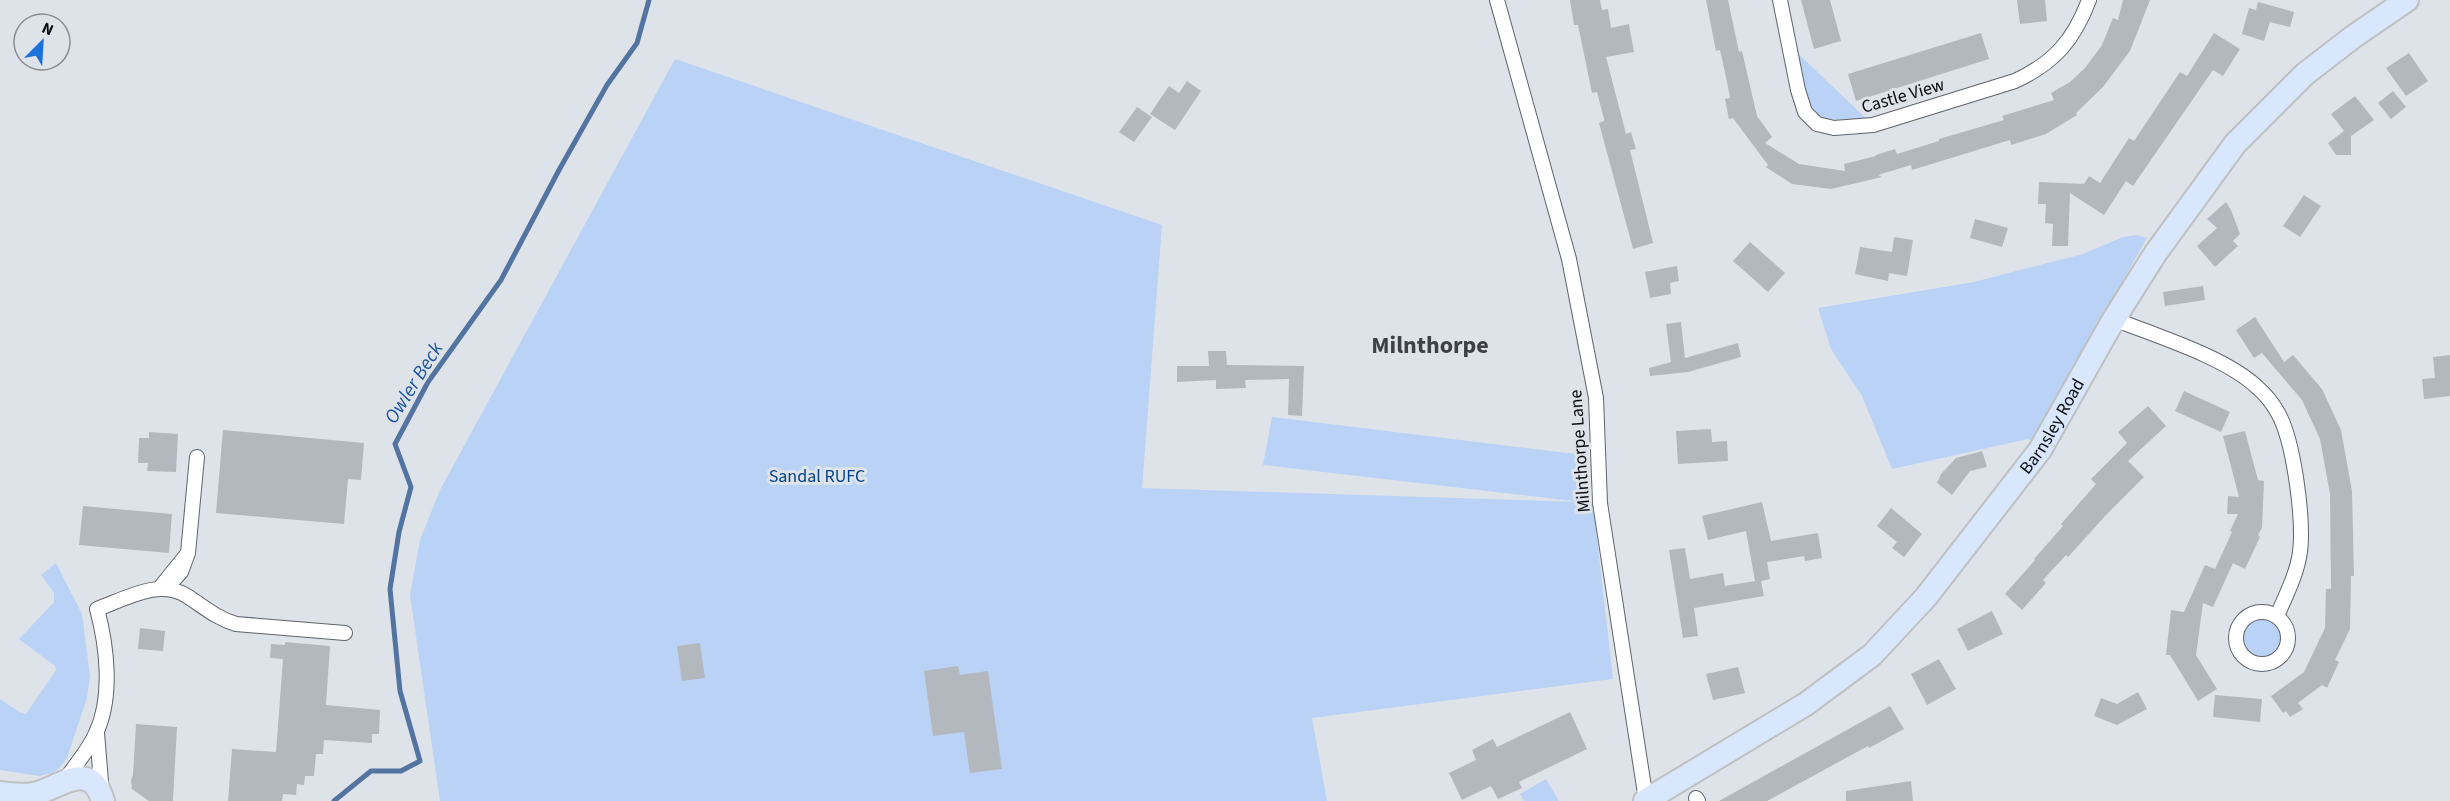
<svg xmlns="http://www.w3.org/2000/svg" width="2450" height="801" viewBox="0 0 2450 801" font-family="'Source Sans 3',sans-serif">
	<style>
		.green { fill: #b9d2f5 }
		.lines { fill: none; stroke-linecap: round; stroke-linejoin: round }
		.stream { stroke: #5373a0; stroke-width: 5 }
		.building { fill: #b3b8be }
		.minor-casing { stroke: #5f6469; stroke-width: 16 }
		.primary-casing { stroke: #bfc0c0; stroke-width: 26 }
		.minor { stroke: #fff; stroke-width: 14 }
		.primary { stroke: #d8e7fc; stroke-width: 22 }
		.labels { text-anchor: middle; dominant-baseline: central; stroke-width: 6; stroke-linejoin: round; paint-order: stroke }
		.street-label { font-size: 18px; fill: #0a0b0e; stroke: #dee3ea }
		.park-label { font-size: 18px; fill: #02428b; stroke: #dee3ea }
		.water-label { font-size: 20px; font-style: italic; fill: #19539e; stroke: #dee3ea }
		.district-label { font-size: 24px; font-weight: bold; fill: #3e4247; stroke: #dee3ea }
	</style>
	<rect width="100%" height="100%" fill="#dee3ea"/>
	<path class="green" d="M1790 46 1873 125 1834 128 1805 112Z
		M675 59 1162 225 1142 488 1582 502 1263 465 1272 417 1584 455 1593 503 1613 679 1312 718 1327 801H440L410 595 420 540 440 490Z
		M2137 235 2147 238 2032 441 2028 439 1892 469 1862 396 1831 349 1818 308 1974 282 2083 254 2123 237Z
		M56 563 82 614 90 676 87 698 67 758 60 767 53 773 39 776 0 770V699L21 713 26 714 56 670 55 666 19 639 54 602V593L41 575Z
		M2236 638a26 26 0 1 1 52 0a26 26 0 1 1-52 0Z
		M1546 779 1559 801H1524L1520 794Z"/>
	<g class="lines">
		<path class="stream" d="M334 801 371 771H401L420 761 400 691 390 589 399 532 411 487 395 444 428 382 501 280 559 170 607 85 637 43 649 0"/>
	</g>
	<path class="building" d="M1570 0H1600L1602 10 1608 9 1611 28 1629 24 1634 52 1606 57 1626 134 1631 132 1636 149 1630 150 1653 243 1633 249 1599 123 1604 121V119L1597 92 1592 93 1578 25H1574Z
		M1706 0H1728L1739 52 1742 51 1757 116 1772 137 1765 143 1799 164 1845 171 1844 164 1876 156V155L1895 149 1897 154 1939 141V139L2004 120 2002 116 2054 100 2051 93 2070 82 2085 68 2102 45 2113 18 2118 20 2123 0H2150L2130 51 2103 87 2076 113 2077 115 2046 134 2011 145 2010 140 1912 170 1911 165 1878 175 1882 177 1831 189 1792 184 1766 167 1768 165 1733 118 1729 119 1725 99 1730 98 1726 77 1720 50 1716 51Z
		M1801 0H1830L1841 41 1814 49Z
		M2017 0H2045L2047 21 2020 24Z
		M2258 2 2294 12 2290 27 2270 22 2264 41 2242 34 2249 8 2256 10Z
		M1981 33 1989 59 1856 101 1848 74Z
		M2214 33 2240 49 2223 76 2213 70 2133 186 2126 181 2104 215 2070 193 2068 246H2052L2053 224 2045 223 2046 204H2038L2039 182 2084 184 2089 176 2100 183 2129 138 2134 141 2180 72 2187 76Z
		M2409 53 2428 81 2406 96 2386 68Z
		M1187 81 1201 91 1175 130 1150 114 1169 86 1179 93Z
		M2393 91 2406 107 2391 119 2378 103Z
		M2355 96 2374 120 2351 136V155H2336L2328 143 2344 131 2331 114Z
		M1137 107 1152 117 1134 142 1119 132Z
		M2304 195 2321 206 2300 237 2283 226Z
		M2226 202 2231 210 2240 234 2233 241 2238 246 2215 267 2197 246 2217 228 2207 219Z
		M1975 219 2008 228 2002 247 1970 238Z
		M1894 237 1913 240 1907 276 1889 273 1888 281 1855 274 1860 247 1892 252Z
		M1750 242 1785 273 1768 292 1733 261Z
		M1677 266 1679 281 1670 283 1671 294 1650 298 1645 272Z
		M2203 286 2205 300 2165 306 2163 292Z
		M2255 317 2284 362 2293 355 2322 389 2341 430 2352 491 2354 576H2351L2350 629 2335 660 2339 662 2327 688 2322 685 2298 703 2303 709 2290 717 2286 711 2283 713 2271 696 2304 672 2325 628 2326 589H2331L2330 494 2320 439 2302 400 2262 353 2254 358 2236 330Z
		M1681 322 1685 358 1738 343 1741 357 1688 372 1650 376 1649 368 1671 362 1666 324Z
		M1208 351H1226L1227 365 1304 366 1302 416 1288 415 1289 379 1245 380 1246 388 1216 389V380L1177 382V366H1209Z
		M2450 355V396L2424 399 2422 379 2435 378 2433 357Z
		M2184 391 2230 412 2221 432 2175 411Z
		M2148 406 2166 426 2128 461 2144 477 2107 514 2068 557 2066 555 2043 580 2046 583 2022 610 2005 594 2035 560 2034 559 2063 526 2061 524 2096 484 2091 479 2127 443 2118 432Z
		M1711 429 1712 442 1727 441 1728 461 1678 464 1676 431Z
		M223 430 364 443 361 480 348 479 344 524 216 513Z
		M2245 431 2258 480 2264 481 2262 528 2258 535 2260 537 2245 569 2233 563 2213 607 2203 603 2196 655 2217 689 2198 701 2170 655H2166L2171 610 2184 612 2205 565 2215 569 2232 532 2230 531 2238 514H2227L2228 496 2239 497 2223 436Z
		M149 432 178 434 176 472 147 471 148 463H138L139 438H149Z
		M1982 451 1987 467 1970 471 1952 495 1937 483 1941 474 1956 458Z
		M1762 502 1771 541 1818 533 1822 558 1805 561 1804 556 1767 562 1770 579 1761 581 1764 596 1694 608 1698 636 1683 638 1669 550 1685 548 1690 579 1723 573 1725 586 1755 581 1746 531 1708 540 1702 516Z
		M83 506 172 514 169 553 79 545Z
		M1891 508 1922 534 1904 557 1892 548 1897 542 1877 526Z
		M1992 611 2003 634 1968 651 1957 629Z
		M140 628 165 631 163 651 138 649Z
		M285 642 330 646 326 705 380 710 379 734H372V743L324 740 323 754H316L314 776H305L304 785 297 784 296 795 283 794 282 801H228L232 749 276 752 283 659 270 658 271 644 285 645Z
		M700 643 705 678 682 681 677 646Z
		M1939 659 1956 689 1927 705 1911 674Z
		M958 666 960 675 988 671 1002 769 970 773 964 732 933 736 924 671Z
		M1738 667 1745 693 1713 700 1706 674Z
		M2138 692 2147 709 2117 725 2094 716 2101 698 2117 704Z
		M2215 695 2262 699 2260 722 2213 717Z
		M1890 706 1904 729 1869 748 1868 746 1767 801H1719Z
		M1570 712 1587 749 1519 782 1522 788 1498 799 1491 786 1462 800 1449 773 1476 760 1472 750 1493 739 1497 747Z
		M136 724 177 727 173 801H149L132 789 131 780 133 775Z
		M1911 781 1913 801H1846V791Z"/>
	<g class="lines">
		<g class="minor-casing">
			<path id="minor" d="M1497 0 1569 259 1596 398 1600 503 1646 800
				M1780 0 1798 90 1805 112 1817 124 1834 128 1873 125 2015 81C2054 63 2074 40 2089 0
				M2114 319C2156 336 2226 357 2258 388 2265 394 2273 404 2278 413 2294 441 2304 520 2300 552 2297 574 2286 595 2277 616
				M188 553 197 457
				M159 589 188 553 181 572 166 588
				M2236 638a26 26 0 1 1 52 0a26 26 0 1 1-52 0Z
				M97 733 102 794
				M65 780C75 765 89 750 96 733 113 697 107 646 97 609 125 599 159 578 187 596 204 607 216 618 236 624L345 633
				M1696 798 1698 801"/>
		</g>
		<g class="primary-casing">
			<g id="primary">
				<path d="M0 793C11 794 22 796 33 794 56 791 90 756 103 801"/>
				<path id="s1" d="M1645 801 1806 704 1872 655 1926 597 2040 450 2114 319 2155 254 2235 144 2305 74 2353 37 2407 0"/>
			</g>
		</g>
		<use href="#minor" class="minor"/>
		<use href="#primary" class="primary"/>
	</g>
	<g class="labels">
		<g class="street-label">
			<text transform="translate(1903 96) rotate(-16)">Castle View</text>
			<text stroke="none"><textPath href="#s1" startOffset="562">Barnsley Road</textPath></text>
			<text transform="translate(1580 451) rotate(-94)">Milnthorpe Lane</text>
		</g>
		<g class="park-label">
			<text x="817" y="476">Sandal RUFC</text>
		</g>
		<g class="water-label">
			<text transform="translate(414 383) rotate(-58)">Owler Beck</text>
		</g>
		<g class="district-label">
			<text x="1430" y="345">Milnthorpe</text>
		</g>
	</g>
	<g transform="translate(42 42) rotate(24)"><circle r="28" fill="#dee3ea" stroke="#898d92" stroke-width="1.5"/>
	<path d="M0-4.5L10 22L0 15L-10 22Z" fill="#1c71db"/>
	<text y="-9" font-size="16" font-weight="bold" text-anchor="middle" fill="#0a0b0e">N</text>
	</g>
</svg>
